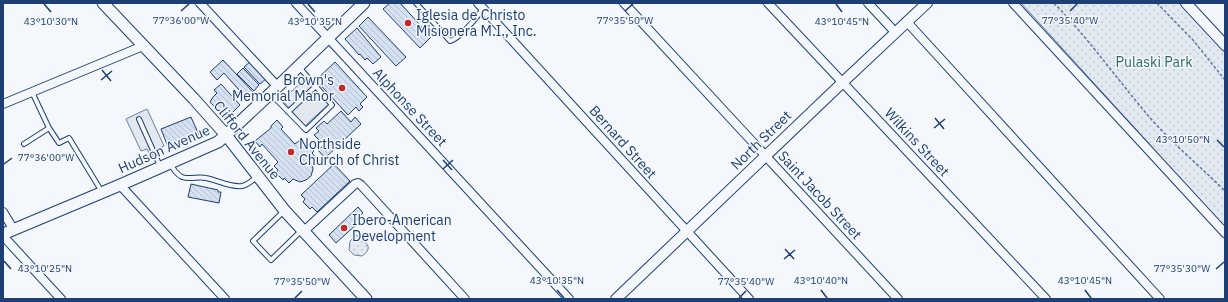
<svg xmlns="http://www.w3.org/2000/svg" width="1228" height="302" viewBox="0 0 1228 302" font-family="'IBM Plex Sans',sans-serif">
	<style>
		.grass { fill: url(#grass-dots); stroke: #687fa3 }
		.parking { fill: #e3e8f0; stroke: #687fa3 }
		.building { fill: url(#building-back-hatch); stroke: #1d3f73 }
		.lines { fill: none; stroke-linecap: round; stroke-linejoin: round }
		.service-casing { stroke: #1d3f73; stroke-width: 6 }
		.minor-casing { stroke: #1d3f73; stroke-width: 10 }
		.tertiary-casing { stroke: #1d3f73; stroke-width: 12 }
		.secondary-casing { stroke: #1d3f73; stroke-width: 13 }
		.path { stroke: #5e769c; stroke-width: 1.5; stroke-dasharray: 3 2; stroke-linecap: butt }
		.service { stroke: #f4f7fb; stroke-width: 4 }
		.minor { stroke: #f4f7fb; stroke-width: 8 }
		.tertiary { stroke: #f4f7fb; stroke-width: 10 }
		.secondary { stroke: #f4f7fb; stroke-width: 11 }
		.ticks { fill: none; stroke: #1d3f73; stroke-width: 1.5 }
		.poi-dot { fill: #c62828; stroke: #f4f7fb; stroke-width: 1.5 }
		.labels { text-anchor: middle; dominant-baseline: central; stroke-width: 3; stroke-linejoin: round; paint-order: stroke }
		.poi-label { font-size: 14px; fill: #1d3f73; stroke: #f4f7fb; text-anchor: start }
		.park-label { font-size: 14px; fill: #2c6c60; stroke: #f4f7fb }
		.street-label { font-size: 14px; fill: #1d3f73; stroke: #f4f7fb }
		.ticks-label { font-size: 10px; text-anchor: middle; fill: #1d3f73; stroke: #f4f7fb; stroke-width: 3; stroke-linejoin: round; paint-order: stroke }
	</style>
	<defs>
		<pattern id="grass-dots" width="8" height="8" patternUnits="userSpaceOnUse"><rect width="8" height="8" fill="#e3e9f0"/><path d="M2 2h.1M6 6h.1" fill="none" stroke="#c2c9d1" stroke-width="1.8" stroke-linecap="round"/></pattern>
		<pattern id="building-back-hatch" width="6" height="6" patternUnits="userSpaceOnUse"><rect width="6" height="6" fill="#d5e0f0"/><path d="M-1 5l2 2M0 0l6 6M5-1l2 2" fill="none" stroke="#b6c1d1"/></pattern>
	</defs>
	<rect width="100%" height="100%" fill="#f4f7fb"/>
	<path class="grass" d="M1021 3H1179L1225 53V227Z
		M356 235C365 242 375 247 362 256L354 255 349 250 350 241Z"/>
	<path class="parking" d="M306 78 330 103 305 126 282 100Z
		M147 109 164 146 149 153 147 149 141 151 126 119Z"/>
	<path class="building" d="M390 3H400L431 37 420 48 383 9Z
		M368 17 406 57 396 66 359 26Z
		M357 28 381 57 373 64 367 58 365 60 360 54 359 55 345 39Z
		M223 60 253 92 247 99 224 73 217 80 210 72Z
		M251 61 267 78 260 84 244 67Z
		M335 62 367 97 360 104 363 107 359 111 356 107 348 115 316 80Z
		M243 68 259 85 254 91 237 74Z
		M221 84 240 105 226 119 210 102 213 97 217 93 214 90Z
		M341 111 351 122 355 117 361 124 325 158 318 150 324 145 314 135 319 131 316 128 324 121 327 124Z
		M191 117 199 135 168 147 161 129Z
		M277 120 283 127 281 129 295 144 300 140 305 145 307 143 314 151 312 153 317 159 312 163 313 169 311 176 306 180 300 182 293 179 289 183 284 178 283 180 276 173 278 170 274 166 278 162 262 144 260 147 255 141 271 128V126Z
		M334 164 350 181 317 212 312 207 310 209 303 202 305 199 301 195Z
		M191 184 218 190V192H221L219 203 188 197Z
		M358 207 363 213 355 222 357 224 336 243 329 235Z"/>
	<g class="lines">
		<g class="service-casing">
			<path id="service" d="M416 3 450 41C461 38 476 18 483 9
				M32 92 49 128 59 143 69 138 102 192
				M271 94 306 130 332 105 299 67
				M288 112 316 86
				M139 119 160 166
				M24 144 49 128
				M170 163C173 169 176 174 182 177 190 180 198 176 206 178 217 180 231 188 242 186 248 185 253 180 258 176
				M284 211 253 241 271 260 302 230"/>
		</g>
		<g class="minor-casing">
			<path id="minor" d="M200 3 278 87
				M296 3 569 299
				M478 3 749 299
				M624 3 898 299
				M768 3 1046 299
				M868 3 895 32
				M1013 3 1225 233
				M907 22 1160 299
				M3 104 143 46
				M120 185 225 299
				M3 212 14 230
				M303 232 355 184 358 183 361 185 465 299
				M3 236 61 299"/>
		</g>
		<g class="tertiary-casing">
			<path id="tertiary" d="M1186 3 1225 45
				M616 299 843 82 927 3"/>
		</g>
		<g class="secondary-casing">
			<path id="secondary" d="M103 3 194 99 226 135 285 211 366 299
				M3 234 120 185 218 142 226 135 271 93 364 3"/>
		</g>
		<path class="path" d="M1054 3C1090 40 1119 82 1152 120 1175 146 1201 167 1225 191
			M1157 3 1193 40 1225 80"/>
		<use href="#service" class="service"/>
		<use href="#minor" class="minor"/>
		<use href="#tertiary" class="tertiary"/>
		<use href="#secondary" class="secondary"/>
	</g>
	<path class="ticks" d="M44 4 51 12M308 4 315 12M836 4 842 12M181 11 189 4M625 11 633 4M1070 11 1077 4M102 70 111 81M101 80 112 71M935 118 944 129M934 128 945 119M1217 140 1224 147M443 160 452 170M4 164 12 158M443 169 453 160M785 249 794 259M784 259 795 250M4 261 11 269M1216 269 1224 262M557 290 564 298M821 290 827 298M1085 290 1091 298M295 298 302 291M739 298 746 291"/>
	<g class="poi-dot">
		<circle cx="408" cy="23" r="4"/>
		<circle cx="342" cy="88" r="4"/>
		<circle cx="291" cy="152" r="4"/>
		<circle cx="344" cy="228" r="4"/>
	</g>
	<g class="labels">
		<g class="poi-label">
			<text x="416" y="15">Iglesia de Christo<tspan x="416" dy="16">Misionera M.I., Inc.</tspan></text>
			<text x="334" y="80" text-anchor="end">Brown's<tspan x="334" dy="16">Memorial Manor</tspan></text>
			<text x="299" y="144">Northside<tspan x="299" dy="16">Church of Christ</tspan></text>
			<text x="352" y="220">Ibero-American<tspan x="352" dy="16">Development</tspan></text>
		</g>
		<g class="park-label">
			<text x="1154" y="62">Pulaski Park</text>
		</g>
		<g class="street-label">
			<text transform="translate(410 107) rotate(47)">Alphonse Street</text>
			<text transform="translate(247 140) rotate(51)">Clifford Avenue</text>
			<text transform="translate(761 140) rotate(-44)">North Street</text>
			<text transform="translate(623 142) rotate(48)">Bernard Street</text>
			<text transform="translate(917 142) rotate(47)">Wilkins Street</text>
			<text transform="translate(164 149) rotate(-24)">Hudson Avenue</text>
			<text transform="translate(820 195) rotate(47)">Saint Jacob Street</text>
		</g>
	</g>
	<g class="ticks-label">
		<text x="181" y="24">77°36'00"W</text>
		<text x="625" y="24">77°35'50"W</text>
		<text x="1070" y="24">77°35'40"W</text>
		<text x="51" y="25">43°10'30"N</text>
		<text x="315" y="25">43°10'35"N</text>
		<text x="842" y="25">43°10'45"N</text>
		<text x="1183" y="143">43°10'50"N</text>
		<text x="46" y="161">77°36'00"W</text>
		<text x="45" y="272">43°10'25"N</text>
		<text x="1182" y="272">77°35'30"W</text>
		<text x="557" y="284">43°10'35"N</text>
		<text x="821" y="284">43°10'40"N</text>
		<text x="1085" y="284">43°10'45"N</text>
		<text x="302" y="285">77°35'50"W</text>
		<text x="746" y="285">77°35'40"W</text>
	</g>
	<rect width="1228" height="302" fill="none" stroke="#1d3f73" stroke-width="8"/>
</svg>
